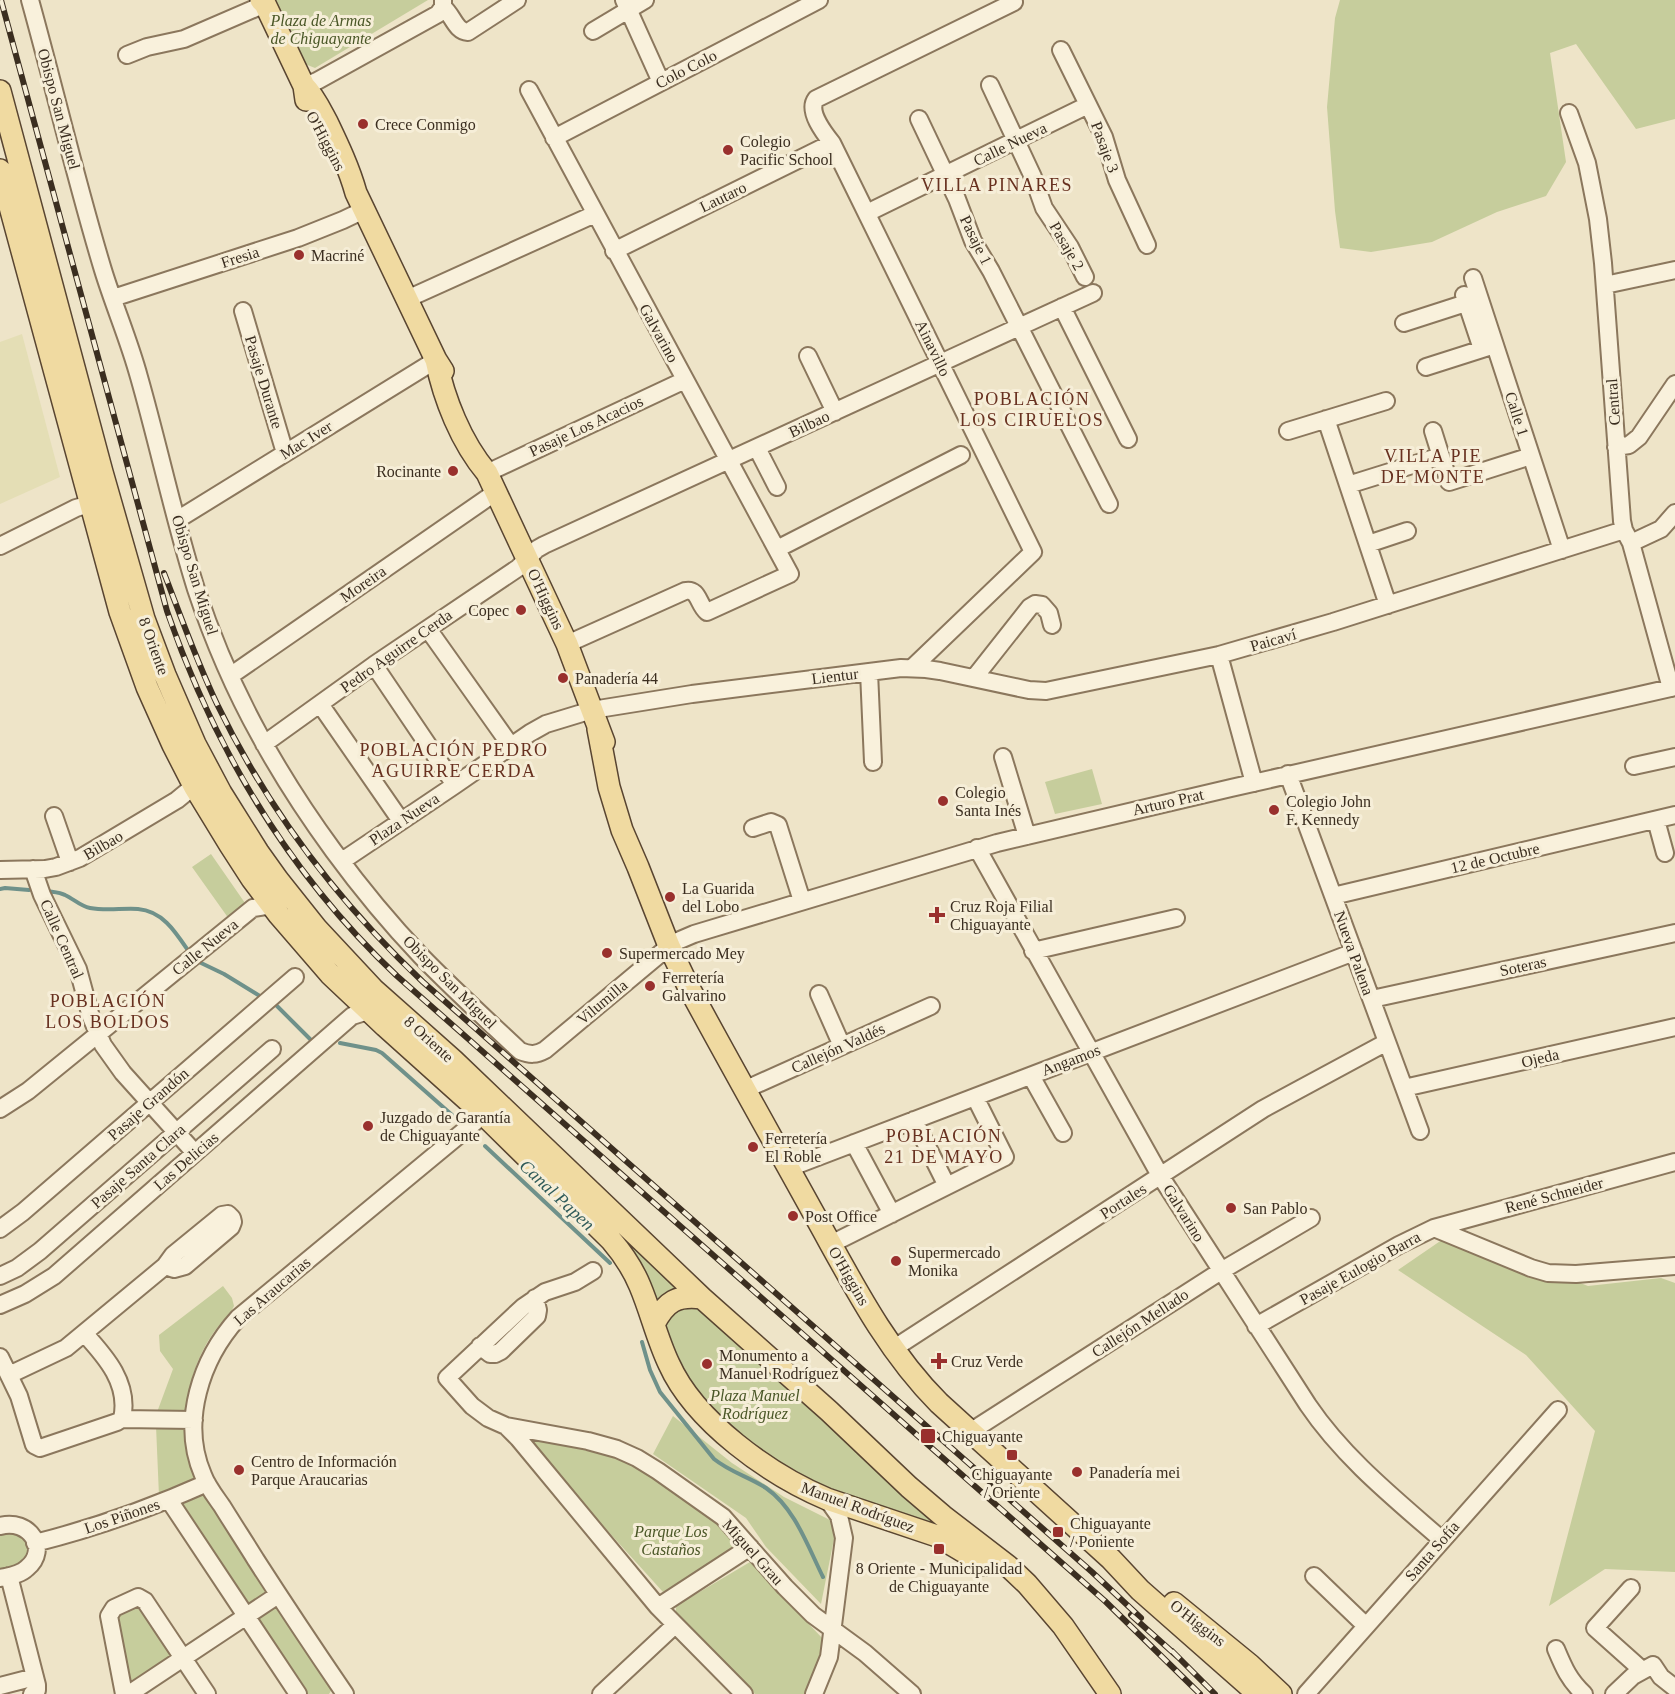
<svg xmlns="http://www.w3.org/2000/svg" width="1675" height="1694" viewBox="0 0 1675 1694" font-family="'Times New Roman',serif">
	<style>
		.farmland { fill: #e4deb5 }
		.green { fill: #c6cd9c }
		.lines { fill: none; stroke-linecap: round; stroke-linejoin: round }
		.stream { stroke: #6f918a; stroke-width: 4 }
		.minor-casing { stroke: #8b775d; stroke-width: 20 }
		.major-casing { stroke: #594531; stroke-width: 24 }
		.minor { stroke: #f9f1dc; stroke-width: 16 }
		.major { stroke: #f0daa1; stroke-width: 21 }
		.rail-casing { stroke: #3b2e20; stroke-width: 6 }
		.rail { stroke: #f6eed8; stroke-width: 4; stroke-dasharray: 11; stroke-linecap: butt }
		.poi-dot { fill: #99302d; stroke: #f6eed8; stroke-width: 2 }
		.labels { text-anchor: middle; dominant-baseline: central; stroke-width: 6; stroke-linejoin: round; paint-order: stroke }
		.park-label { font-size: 16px; font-style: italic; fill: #4a5727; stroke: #f6eed8 }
		.street-label { font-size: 16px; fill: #3b2e20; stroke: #f6eed8 }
		.poi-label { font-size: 16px; fill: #3b2e20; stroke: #f6eed8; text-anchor: start }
		.neighbourhood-label { font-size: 18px; letter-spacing: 1.5px; fill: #683120; stroke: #f6eed8 }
		.water-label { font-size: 18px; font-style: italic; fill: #305b59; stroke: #f6eed8 }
	</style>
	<rect width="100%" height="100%" fill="#eee4c8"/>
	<path class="farmland" d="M22 334 60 477 0 504V342Z"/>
	<path class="green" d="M274 0H428L315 68 305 64Z
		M1340 0H1675V119L1636 129 1576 44 1550 53 1566 162 1546 196 1497 212 1432 242 1371 252 1340 248 1335 211 1327 107 1335 18Z
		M1092 769 1102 804 1055 814 1045 782Z
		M211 854 245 903 243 908 229 919 192 867Z
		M509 1128 1008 1574 815 1486 775 1465 693 1392 653 1303Z
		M1452 1233 1588 1286 1661 1278 1675 1283V1572L1605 1569 1549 1606 1595 1431 1526 1355 1398 1270Z
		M223 1286 232 1298 234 1306C230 1316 220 1323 214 1332 197 1356 189 1382 186 1411L185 1413 156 1415 173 1369 160 1351 159 1335Z
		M673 1416 732 1463 784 1497 832 1521 834 1539 821 1604 766 1547 746 1518 653 1454Z
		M156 1426 181 1427 185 1428 195 1477 194 1480 159 1496Z
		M532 1438 625 1459 729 1531 742 1546 663 1592 529 1444Z
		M202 1493 213 1501 210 1504 264 1589 267 1587 269 1593 249 1608 181 1507 183 1501Z
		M6 1529 27 1537 29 1553 21 1565 0 1571V1531Z
		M750 1562 824 1640 825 1648 804 1694H755L676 1618V1606Z
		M139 1604 175 1656 127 1690 114 1617Z
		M275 1607 279 1610 332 1689 329 1694H304L254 1619Z"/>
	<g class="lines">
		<path class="stream" d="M0 889 5 888 29 890
			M47 891C53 892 60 892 65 895 74 899 80 906 90 908 106 911 122 908 138 909 162 911 175 931 187 949
			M199 962 224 974 263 998
			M273 1002 312 1041
			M340 1043 376 1050 382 1053 460 1122
			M485 1146 610 1263
			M642 1342 650 1370 660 1392 714 1459C730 1472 749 1477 766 1488 795 1508 808 1547 823 1577"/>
		<g class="minor-casing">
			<path id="minor" d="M30 0C55 90 76 181 103 270 114 306 129 340 139 377 159 447 174 519 196 589 213 640 234 689 260 736 302 813 361 893 421 956 453 989 487 1020 520 1051 530 1055 536 1055 545 1050L673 943 694 934 997 843 1231 788 1675 687
				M624 0 661 82
				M443 7C453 15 455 31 468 32L517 0
				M593 31 645 0
				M1061 50 1104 137 1117 180 1147 245
				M127 55 147 47 184 39 265 4
				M990 85 1033 177 1044 208 1070 247 1085 277
				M304 86 317 81 438 14 443 7V0
				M529 90 790 574 707 612C698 605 699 588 685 591L567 644
				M1569 113 1587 163 1598 219 1603 263 1622 521 1624 530 1631 543 1671 688
				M919 119 957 199 973 241 991 271 1109 504
				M554 138 819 0
				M867 213 1088 105
				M614 251 832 143
				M1473 278 1562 550
				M1605 285 1675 270
				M1464 295 1482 349
				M113 298 298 238 343 220 364 210
				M407 299 595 214
				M1062 307 1128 439
				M243 311 285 453
				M1404 323 1466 303
				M808 356 835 412
				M1426 367 1495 345
				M1326 419 1388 605
				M1288 431 1386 401
				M1433 431 1449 482 1531 456
				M1616 447 1629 445 1639 437 1675 384
				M757 448 777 487
				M487 473 685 380
				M1348 485 1441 456
				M177 520 436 360
				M1631 543 1661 529 1675 513
				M1368 544 1407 531
				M0 546 76 508 90 504
				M777 549 961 455
				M428 629 511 746
				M1219 655 1254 783
				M374 665 455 785
				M912 668 1033 552 832 143C824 133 807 111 816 99L1014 2
				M869 672 873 762
				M230 676 496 492
				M974 678 1030 607 1035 604 1042 605 1049 613 1052 625
				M320 704 401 821
				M264 744 374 665 518 568 537 549 544 545 1093 293
				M1003 757 1027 836
				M1634 766 1675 757
				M1288 774 1420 1131
				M54 816 70 862
				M1656 820 1665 853
				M753 828 771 822 778 825 802 901
				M977 848 1161 1177 1308 1405C1344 1458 1394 1498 1442 1540
				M342 861 455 785 530 733 546 724 592 710 692 694 901 668 926 669 940 671 1029 690 1046 691 1219 655 1333 622 1624 530
				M33 869 42 895 78 969 91 1017 103 1045 123 1073 195 1153
				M0 870 45 869 56 867 80 858 177 800 194 786
				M1333 896 1675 815
				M1033 951 1176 918
				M819 994 842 1046
				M1372 999 1675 933
				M1031 1076 1063 1133
				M1404 1088 1675 1027
				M744 1090 931 1006
				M0 1109 28 1091 253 908 272 905
				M914 1120 947 1186
				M854 1143 892 1214
				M789 1168 1354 952
				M1434 1228 1531 1268 1548 1273 1576 1274 1675 1266
				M0 1229 23 1212 295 977
				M831 1244 1005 1157 975 1097
				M593 1271 575 1282 545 1292 523 1307 447 1378 472 1406 488 1418 506 1426 518 1438 658 1607 744 1694
				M0 1276 17 1268 40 1251 272 1049
				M0 1305 25 1294 54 1276 352 1016 368 1011
				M1256 1326 1399 1245 1434 1228 1675 1162
				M84 1333C106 1357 130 1384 122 1419
				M480 1346 490 1354H495L501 1351 537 1316 538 1310 535 1298
				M893 1349 1263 1109 1387 1042
				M0 1357 19 1396 34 1445 40 1448 117 1422 122 1419 194 1420
				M9 1375 66 1348 165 1266 173 1255 222 1215 228 1214 232 1218 233 1222 231 1227 185 1266 174 1269 165 1266
				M506 1426 588 1441 617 1449 637 1458 658 1471 723 1517 785 1587 813 1615 865 1653 912 1694
				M970 1432 1221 1271 1311 1218
				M169 1500 298 1694
				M0 1526C29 1518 50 1549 27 1568 20 1575 9 1576 0 1578
				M35 1543C95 1528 151 1508 207 1483
				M9 1576 37 1685V1690L32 1694
				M1314 1576 1366 1626
				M1631 1588 1595 1628 1642 1670
				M658 1607 750 1547
				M1556 1649C1564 1668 1569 1680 1584 1694
				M0 1686 35 1677
				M124 1694 109 1616 114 1608 138 1597 145 1601 207 1694
				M129 1694 278 1595
				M345 1694C315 1650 285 1605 256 1560 245 1542 233 1524 222 1506 215 1496 207 1486 203 1475 180 1422 201 1359 238 1318L476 1121 491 1105
				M601 1694 675 1625
				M814 1694 829 1657 844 1538 839 1516 827 1499
				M1306 1694 1558 1410
				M1614 1694 1633 1676 1653 1665 1661 1677 1675 1688"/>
		</g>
		<g class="major-casing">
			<path id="major" d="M261 0 265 4 304 86 306 100
				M304 86C314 96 320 109 327 122 338 145 349 168 356 193L436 360 443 371
				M0 91 102 472 144 619 165 675 195 744 221 793 258 852 278 880 317 929 373 989 453 1060 702 1298 829 1411 909 1487 943 1516 1008 1566 1027 1584 1063 1626 1110 1694
				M0 170 120 612 147 687 173 745 194 786 230 845 252 879 279 915 330 974 385 1026 483 1114 611 1240C623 1254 633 1269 640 1286 651 1312 657 1339 669 1364 695 1422 770 1475 827 1499L937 1536 986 1565
				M436 360C444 399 461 442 487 473L567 644 604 742
				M598 729 609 787 622 830 638 867 669 946 688 986C729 1062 772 1138 814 1214 851 1280 885 1349 939 1403L1111 1559 1140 1590 1258 1694
				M654 1324C666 1301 677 1295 702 1298
				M1174 1603 1250 1665 1281 1694"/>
		</g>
		<use href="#minor" class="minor"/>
		<use href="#major" class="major"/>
		<g class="rail-casing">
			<path id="rail" d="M1 0 167 611C215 750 291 876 397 976L1105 1601 1200 1694
				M164 573C181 617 197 662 217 704 268 810 338 902 423 982L1092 1572 1141 1618
				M1131 1615 1178 1657
				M1172 1651 1215 1694"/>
		</g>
		<use href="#rail" class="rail"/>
	</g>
	<g class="poi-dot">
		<circle cx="363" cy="124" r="6"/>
		<circle cx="728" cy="150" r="6"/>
		<circle cx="299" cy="255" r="6"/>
		<circle cx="453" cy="471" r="6"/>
		<circle cx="521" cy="610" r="6"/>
		<circle cx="563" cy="678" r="6"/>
		<circle cx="943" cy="801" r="6"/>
		<circle cx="1274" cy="810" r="6"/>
		<circle cx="670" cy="897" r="6"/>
		<path d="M934 906h6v6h6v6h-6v6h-6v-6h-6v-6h6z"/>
		<circle cx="607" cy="953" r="6"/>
		<circle cx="650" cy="986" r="6"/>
		<circle cx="368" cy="1126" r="6"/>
		<circle cx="753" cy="1147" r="6"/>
		<circle cx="1231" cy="1208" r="6"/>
		<circle cx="793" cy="1216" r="6"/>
		<circle cx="896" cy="1261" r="6"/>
		<path d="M936 1352h6v6h6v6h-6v6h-6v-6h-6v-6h6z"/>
		<circle cx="707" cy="1364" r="6"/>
		<rect x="920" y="1428" width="16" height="16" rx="3"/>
		<rect x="1006" y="1449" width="12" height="12" rx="3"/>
		<circle cx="239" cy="1470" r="6"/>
		<circle cx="1077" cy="1472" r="6"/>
		<rect x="1052" y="1526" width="12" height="12" rx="3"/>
		<rect x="933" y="1543" width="12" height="12" rx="3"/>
	</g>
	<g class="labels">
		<g class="park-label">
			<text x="321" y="20">Plaza de Armas<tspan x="321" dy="18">de Chiguayante</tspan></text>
			<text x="755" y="1395">Plaza Manuel<tspan x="755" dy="18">Rodríguez</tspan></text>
			<text x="671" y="1531">Parque Los<tspan x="671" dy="18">Castaños</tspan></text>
		</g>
		<g class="street-label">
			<text transform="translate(686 69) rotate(-27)">Colo Colo</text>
			<text transform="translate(59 109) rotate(75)">Obispo San Miguel</text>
			<text transform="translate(326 141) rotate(62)">O'Higgins</text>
			<text transform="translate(1010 144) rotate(-26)">Calle Nueva</text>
			<text transform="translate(1105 147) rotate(70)">Pasaje 3</text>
			<text transform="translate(723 197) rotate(-26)">Lautaro</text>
			<text transform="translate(976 240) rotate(64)">Pasaje 1</text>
			<text transform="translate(1067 246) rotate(60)">Pasaje 2</text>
			<text transform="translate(240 257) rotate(-18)">Fresia</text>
			<text transform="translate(659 333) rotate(61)">Galvarino</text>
			<text transform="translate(933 348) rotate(64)">Ainavillo</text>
			<text transform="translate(264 382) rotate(73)">Pasaje Durante</text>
			<text transform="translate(1613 402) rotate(-94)">Central</text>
			<text transform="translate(1517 414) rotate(72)">Calle 1</text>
			<text transform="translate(809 424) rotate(-25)">Bilbao</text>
			<text transform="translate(586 426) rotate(-25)">Pasaje Los Acacios</text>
			<text transform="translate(306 440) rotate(-32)">Mac Iver</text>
			<text transform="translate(195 575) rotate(73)">Obispo San Miguel</text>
			<text transform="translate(363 584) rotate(-35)">Moreira</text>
			<text transform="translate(546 599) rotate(65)">O'Higgins</text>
			<text transform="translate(1273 640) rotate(-16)">Paicaví</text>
			<text transform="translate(154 646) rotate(70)">8 Oriente</text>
			<text transform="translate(396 651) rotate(-35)">Pedro Aguirre Cerda</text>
			<text transform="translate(835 676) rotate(-7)">Lientur</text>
			<text transform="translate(1168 802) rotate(-13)">Arturo Prat</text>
			<text transform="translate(404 819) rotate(-34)">Plaza Nueva</text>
			<text transform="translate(103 845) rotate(-30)">Bilbao</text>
			<text transform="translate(1495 858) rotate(-13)">12 de Octubre</text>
			<text transform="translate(62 939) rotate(66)">Calle Central</text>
			<text transform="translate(205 947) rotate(-39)">Calle Nueva</text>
			<text transform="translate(1354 953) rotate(70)">Nueva Palena</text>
			<text transform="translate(1523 966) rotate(-12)">Soteras</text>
			<text transform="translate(450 982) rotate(45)">Obispo San Miguel</text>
			<text transform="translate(602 1002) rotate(-40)">Vilumilla</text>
			<text transform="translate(429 1039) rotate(42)">8 Oriente</text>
			<text transform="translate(838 1048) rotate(-24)">Callejón Valdés</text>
			<text transform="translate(1540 1058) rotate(-13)">Ojeda</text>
			<text transform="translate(1071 1060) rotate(-21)">Angamos</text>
			<text transform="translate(148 1104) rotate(-41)">Pasaje Grandón</text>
			<text transform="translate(186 1161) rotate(-41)">Las Delicias</text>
			<text transform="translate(138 1166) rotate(-41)">Pasaje Santa Clara</text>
			<text transform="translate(1554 1195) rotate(-15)">René Schneider</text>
			<text transform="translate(1123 1201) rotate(-33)">Portales</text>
			<text transform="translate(1184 1213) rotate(58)">Galvarino</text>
			<text transform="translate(1360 1268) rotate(-29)">Pasaje Eulogio Barra</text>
			<text transform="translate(849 1276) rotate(60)">O'Higgins</text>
			<text transform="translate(272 1291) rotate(-41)">Las Araucarias</text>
			<text transform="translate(1140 1323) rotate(-33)">Callejón Mellado</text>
			<text transform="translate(858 1507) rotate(20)">Manuel Rodríguez</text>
			<text transform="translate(122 1516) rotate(-19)">Los Piñones</text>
			<text transform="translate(1432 1551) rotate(-49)">Santa Sofía</text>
			<text transform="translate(753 1552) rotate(48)">Miguel Grau</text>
			<text transform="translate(1198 1623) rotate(38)">O'Higgins</text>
		</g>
		<g class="poi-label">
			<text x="375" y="124">Crece Conmigo</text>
			<text x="740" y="141">Colegio<tspan x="740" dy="18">Pacific School</tspan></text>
			<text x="311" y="255">Macriné</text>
			<text x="441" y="471" text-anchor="end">Rocinante</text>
			<text x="509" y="610" text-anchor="end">Copec</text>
			<text x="575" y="678">Panadería 44</text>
			<text x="955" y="792">Colegio<tspan x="955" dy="18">Santa Inés</tspan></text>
			<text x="1286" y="801">Colegio John<tspan x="1286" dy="18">F. Kennedy</tspan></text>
			<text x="682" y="888">La Guarida<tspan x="682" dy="18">del Lobo</tspan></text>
			<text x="950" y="906">Cruz Roja Filial<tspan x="950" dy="18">Chiguayante</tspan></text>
			<text x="619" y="953">Supermercado Mey</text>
			<text x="662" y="977">Ferretería<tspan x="662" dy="18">Galvarino</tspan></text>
			<text x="380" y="1117">Juzgado de Garantía<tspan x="380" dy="18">de Chiguayante</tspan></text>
			<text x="765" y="1138">Ferretería<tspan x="765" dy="18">El Roble</tspan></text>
			<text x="1243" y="1208">San Pablo</text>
			<text x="805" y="1216">Post Office</text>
			<text x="908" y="1252">Supermercado<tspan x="908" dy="18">Monika</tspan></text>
			<text x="719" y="1355">Monumento a<tspan x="719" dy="18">Manuel Rodríguez</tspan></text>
			<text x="951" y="1361">Cruz Verde</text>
			<text x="942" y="1436">Chiguayante</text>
			<text x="251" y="1461">Centro de Información<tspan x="251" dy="18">Parque Araucarias</tspan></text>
			<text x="1089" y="1472">Panadería mei</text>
			<text x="1012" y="1474" text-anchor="middle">Chiguayante<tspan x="1012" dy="18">/ Oriente</tspan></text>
			<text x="1070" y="1523">Chiguayante<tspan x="1070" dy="18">/ Poniente</tspan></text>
			<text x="939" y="1568" text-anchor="middle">8 Oriente - Municipalidad<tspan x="939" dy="18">de Chiguayante</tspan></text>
		</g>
		<g class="neighbourhood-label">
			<text x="997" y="185">VILLA PINARES</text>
			<text x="1032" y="399">POBLACIÓN<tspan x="1032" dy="21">LOS CIRUELOS</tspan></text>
			<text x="1433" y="456">VILLA PIE<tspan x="1433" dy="21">DE MONTE</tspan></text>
			<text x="454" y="750">POBLACIÓN PEDRO<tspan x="454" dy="21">AGUIRRE CERDA</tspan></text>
			<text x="108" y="1001">POBLACIÓN<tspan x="108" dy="21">LOS BOLDOS</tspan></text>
			<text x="944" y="1136">POBLACIÓN<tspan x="944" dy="21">21 DE MAYO</tspan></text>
		</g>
		<g class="water-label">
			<text transform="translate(557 1195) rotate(43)">Canal Papen</text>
		</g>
	</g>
</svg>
